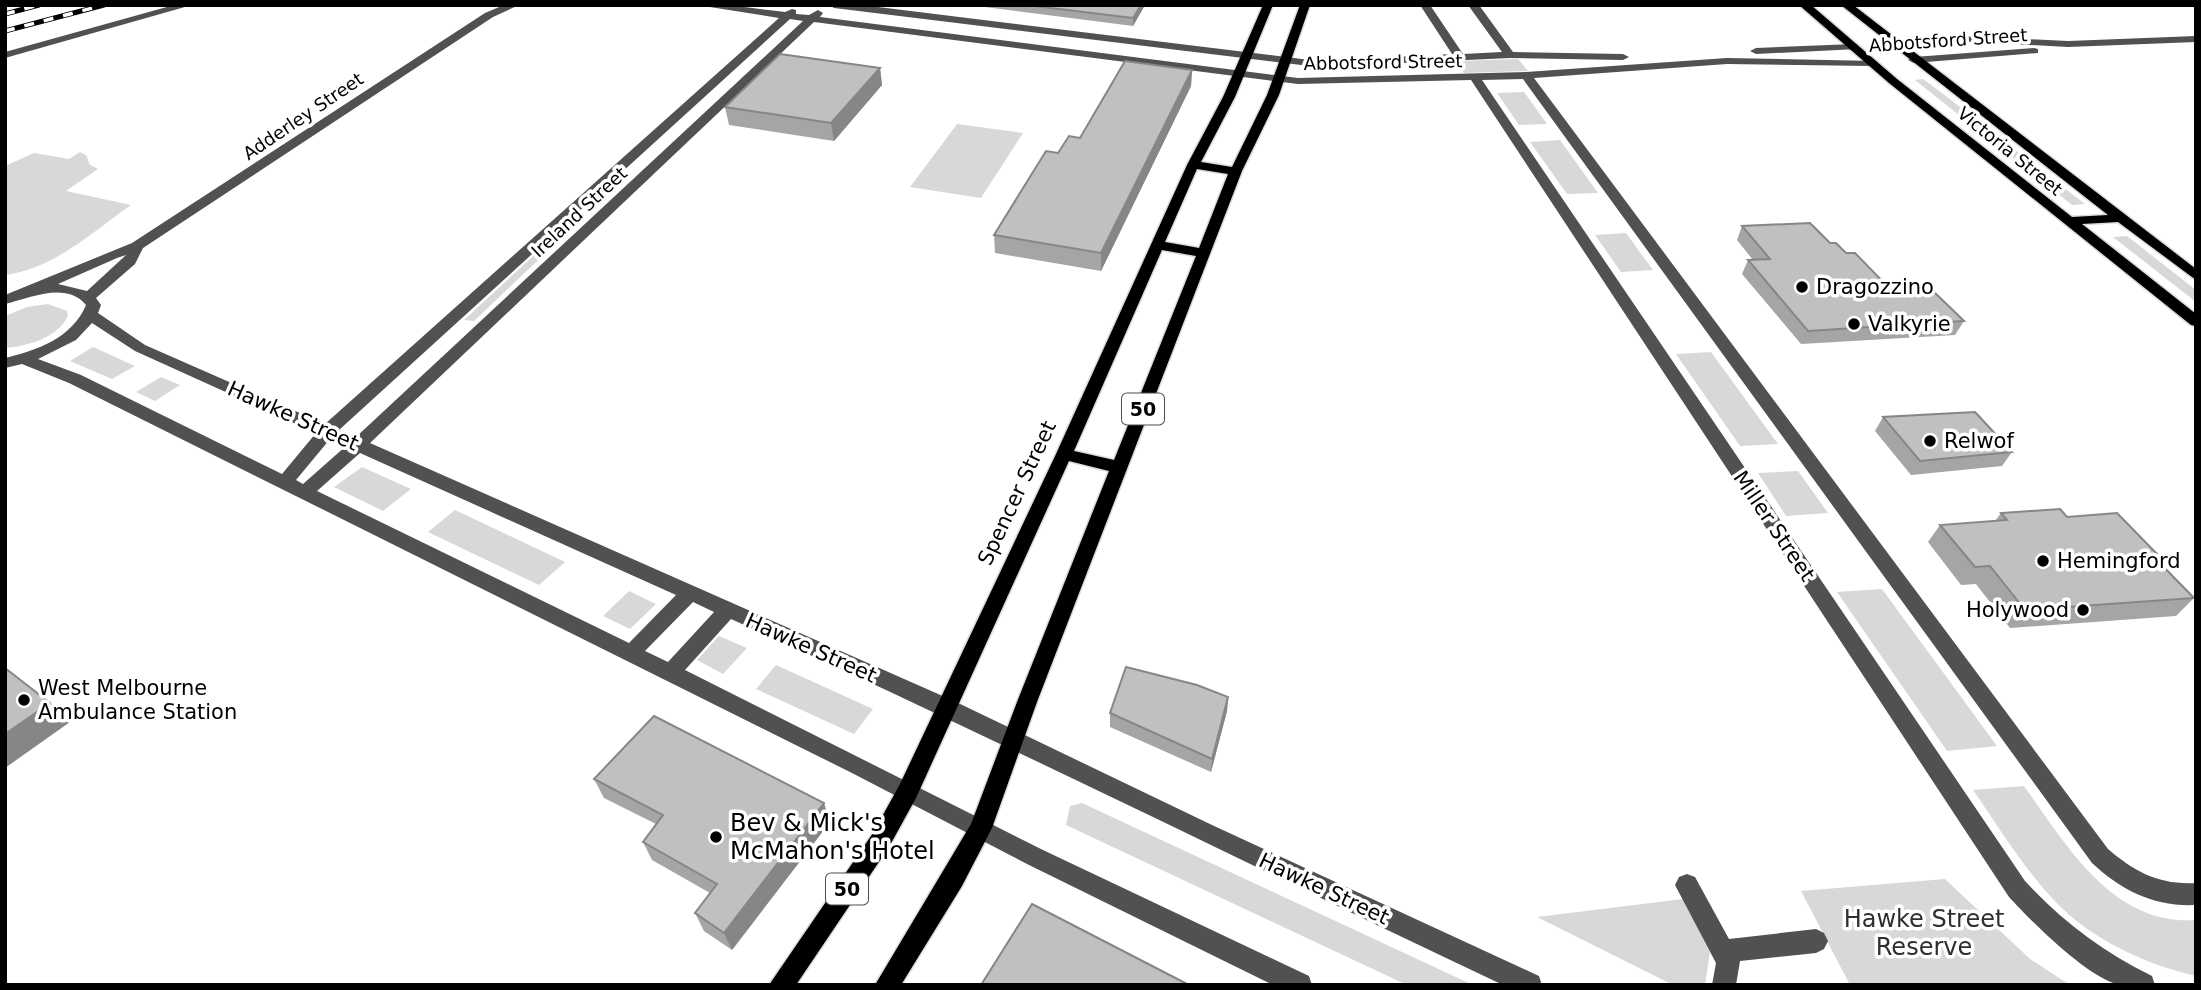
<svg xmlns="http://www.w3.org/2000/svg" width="2201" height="990" viewBox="0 0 2201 990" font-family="'DejaVu Sans',sans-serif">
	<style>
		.green { fill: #d8d8d8 }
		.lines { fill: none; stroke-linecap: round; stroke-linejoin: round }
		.major-casing { stroke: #dbdbdb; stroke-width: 3 }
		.minor { fill: #515151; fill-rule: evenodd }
		.major { fill: #000; fill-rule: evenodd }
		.rail-casing { stroke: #000; stroke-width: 5 }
		.rail { stroke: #fff; stroke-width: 3.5; stroke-dasharray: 10; stroke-linecap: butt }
		.wall { fill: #a5a5a5 }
		.shaded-wall { fill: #868686 }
		.building { fill: #c0c0c0; stroke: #868686; stroke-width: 2 }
		.poi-dot { fill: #000; stroke: #fff; stroke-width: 2.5 }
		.labels { text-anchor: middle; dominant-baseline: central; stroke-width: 7; stroke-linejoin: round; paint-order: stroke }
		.far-street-label { font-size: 18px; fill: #000; stroke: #fff }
		.shield { fill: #fff; stroke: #4c4c4c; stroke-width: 2 }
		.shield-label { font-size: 19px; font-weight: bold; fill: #000 }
		.poi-label { font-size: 21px; fill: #000; stroke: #fff; text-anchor: start }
		.street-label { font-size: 21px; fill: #000; stroke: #fff }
		.near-poi-label { font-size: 24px; fill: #000; stroke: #fff; text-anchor: start }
		.near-park-label { font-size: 24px; fill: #2f2f2f; stroke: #fff }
	</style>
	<rect width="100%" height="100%" fill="#fff"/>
	<path class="green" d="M1518 59 1528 71 1464 73 1457 61Z
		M1923 79 1938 90 2085 204 2072 205 1915 80Z
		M1524 92 1547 124 1519 125 1497 93Z
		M957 124 1023 133 981 198 910 187Z
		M1560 140 1598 193 1567 194 1530 142Z
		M80 152 86 155 90 165 98 169 66 191 131 205C92 232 54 269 5 275V166L34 153 69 159Z
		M1626 233 1653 270 1621 272 1595 235Z
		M2127 236 2196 290V302L2113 237Z
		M544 246 552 247 474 321 464 320Z
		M48 304 67 311 68 315C59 338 27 346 5 348V316L27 307Z
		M93 347 135 366 112 379 70 361Z
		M1711 352 1778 444 1740 446 1676 354Z
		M161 377 180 385 155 401 136 392Z
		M362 467 411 489 383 511 334 487Z
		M1798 471 1828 513 1786 516 1758 473Z
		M455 510 565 562 539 585 428 532Z
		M1882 589 1997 746 1947 751 1837 592Z
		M629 591 656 604 630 629 603 616Z
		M719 636 747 648 723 674 697 660Z
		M776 665 873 709 854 734 756 689Z
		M2024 786C2066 844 2112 926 2196 920V976C2144 964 2088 938 2052 898 2022 866 1998 826 1973 790Z
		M1082 803 1473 985H1407L1066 825 1070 806Z
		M1945 879 2030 959 2070 985H1850L1801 891Z
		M1683 899 1710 952 1705 985H1673L1537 917Z"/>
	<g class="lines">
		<g class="major-casing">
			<path id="major" d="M1263 5H1273L1235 97 1201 162 1232 167 1267 95 1300 5H1310L1279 95 1242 171 1037 702 992 828 962 886 901 985H875L971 824 1017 702 1109 471 1069 461 916 798 889 847 796 985H769L873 833 900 784 1056 454 1187 165 1223 97ZM1197 169 1228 174 1199 248 1165 242ZM1162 250 1196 256 1114 460 1074 451Z
				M1799 5H1811L1897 79 2072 217 2108 215 1841 5H1853L2196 269V280L2118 222 2082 224 2196 314V326L2191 325 1889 83Z"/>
		</g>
		<path class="minor" d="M174 5H192L5 58V52Z
			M504 5H519L493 17 143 248 135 264 96 298 101 305 98 313 145 345 325 424 779 18 697 5H729L785 12 792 9 796 10V14L809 15 818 10 823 13 820 17 1298 78 1526 72 1727 58 1876 61 1878 63 1872 66 1727 64 1534 78 2108 849C2135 872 2159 885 2196 883V905C2155 907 2122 891 2092 863L1523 79 1482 80 2025 881C2062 921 2103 952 2152 976L2155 985C2144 985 2127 988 2116 984 2084 974 2032 922 2009 897L1471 80 1298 84 814 22 370 443 954 701 1212 825 1539 976 1542 985H1503C1245 863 991 736 731 619L685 670 1043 850 1309 976 1312 985H1273L1027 864 852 773 69 383 22 364 5 368V358C38 350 72 338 86 305 66 281 31 298 5 304V295L132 243 485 13ZM790 19 803 21 356 437 339 430ZM126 255 87 291 58 284 117 258ZM92 323 135 351 316 433 282 474 81 375 38 359 76 340ZM330 439 346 446 303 484 296 480ZM360 453 676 595 629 643 317 491ZM693 602 714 612 668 662 645 651Z
			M829 5H862L1318 61 1452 54 1420 5H1430L1463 54 1502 52 1468 5H1479L1513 52 1623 54 1629 57 1623 60 1510 58 1318 67 834 8Z
			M1959 36 2068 41 2196 36V42L2068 47 1955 41V37Z
			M1854 44 1858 45V49L1756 54 1750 51 1756 48Z
			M2034 48 2038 49V53L1914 63 1908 60 1914 57Z
			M1687 874 1695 877 1729 939 1816 929 1824 933 1828 941 1824 949 1816 953 1740 961 1736 985H1712L1716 963 1675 885 1679 877Z"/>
		<use href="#major" class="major"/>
		<g class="rail-casing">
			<path id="rail" d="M5 14 39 5
				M5 31 104 5"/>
		</g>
		<use href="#rail" class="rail"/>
	</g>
	<path class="wall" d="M969 5H1145L1133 26Z
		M880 68 882 85 834 141 729 125 725 107Z
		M1192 70 1191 86 1101 271 995 253 994 235 1058 153 1080 138Z
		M1742 226 1830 243 1846 253 1892 291 1964 321 1955 335 1801 344 1742 274 1748 260H1753L1737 240Z
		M1883 417 2012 452 2002 466 1911 475 1875 431Z
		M2001 513 2067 517 2157 554 2155 557 2194 598 2176 616 2010 628 1976 584 1961 585 1928 542 1940 525 1995 521Z
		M1228 697 1227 711 1211 772 1110 727V713Z
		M594 779 830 822 732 950 704 931 695 913 710 893 652 860 643 842 656 824 604 798Z"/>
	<path class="shaded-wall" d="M1141 5H1145L1133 26V18Z
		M880 68 882 85 834 141 831 123Z
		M1192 70 1191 86 1101 271V253Z
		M1228 697 1227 711 1211 772 1212 759Z
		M50 703 70 722 5 768V734Z
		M824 803 830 822 732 950 724 933Z"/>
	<path class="building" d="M1026 5H1141L1133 18Z
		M780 54 880 68 831 123 725 107Z
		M1125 61 1192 70 1101 253 994 235 1046 151 1058 153 1069 136 1080 138Z
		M1810 223 1830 243H1836L1846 253H1855L1892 291 1931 289 1964 321 1808 331 1748 260 1770 259 1742 226Z
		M1975 412 2012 452 1920 461 1883 417Z
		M2060 509 2067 517 2117 513 2157 554 2152 555 2194 598 2025 610 1990 566 1975 567 1940 525 2007 520 2001 513Z
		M1126 667 1197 685 1228 697 1212 759 1110 713Z
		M5 668 50 703 5 734Z
		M654 716 824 803 724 933 695 913 717 884 643 842 663 815 594 779Z
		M1032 904 1189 985H981Z"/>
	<g class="poi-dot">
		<circle cx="1802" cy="287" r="7"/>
		<circle cx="1854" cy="324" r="7"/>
		<circle cx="1930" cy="441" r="7"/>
		<circle cx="2043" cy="561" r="7"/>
		<circle cx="2083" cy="610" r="7"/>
		<circle cx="24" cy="700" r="7"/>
		<circle cx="716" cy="837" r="7"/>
	</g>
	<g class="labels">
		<g class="far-street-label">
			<text transform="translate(1948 40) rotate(-4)">Abbotsford Street</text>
			<text transform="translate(1383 62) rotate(-1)">Abbotsford Street</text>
			<text transform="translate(303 116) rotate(-34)">Adderley Street</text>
			<text transform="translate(2010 151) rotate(39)">Victoria Street</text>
			<text transform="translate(579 212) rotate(-43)">Ireland Street</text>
		</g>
		<g class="shield">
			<rect x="1122" y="393.5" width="42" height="31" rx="5"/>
			<rect x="826" y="873.5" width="42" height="31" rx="5"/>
		</g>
		<g class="shield-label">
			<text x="1143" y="409">50</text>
			<text x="847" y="889">50</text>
		</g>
		<g class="poi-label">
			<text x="1816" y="287">Dragozzino</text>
			<text x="1868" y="324">Valkyrie</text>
			<text x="1944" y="441">Relwof</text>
			<text x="2057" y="561">Hemingford</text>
			<text x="2069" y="610" text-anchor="end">Holywood</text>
			<text x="38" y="688">West Melbourne<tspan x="38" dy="24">Ambulance Station</tspan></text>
		</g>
		<g class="street-label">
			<text transform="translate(293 416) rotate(24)">Hawke Street</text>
			<text transform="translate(1017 493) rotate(-65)">Spencer Street</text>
			<text transform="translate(1774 526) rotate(56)">Miller Street</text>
			<text transform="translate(811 648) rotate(24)">Hawke Street</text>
			<text transform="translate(1324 889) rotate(25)">Hawke Street</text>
		</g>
		<g class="near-poi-label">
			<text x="730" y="823">Bev &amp; Mick's<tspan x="730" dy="28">McMahon's Hotel</tspan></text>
		</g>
		<g class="near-park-label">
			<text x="1924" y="919">Hawke Street<tspan x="1924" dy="28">Reserve</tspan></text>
		</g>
	</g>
	<rect width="2201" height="990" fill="none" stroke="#000000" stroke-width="14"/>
</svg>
